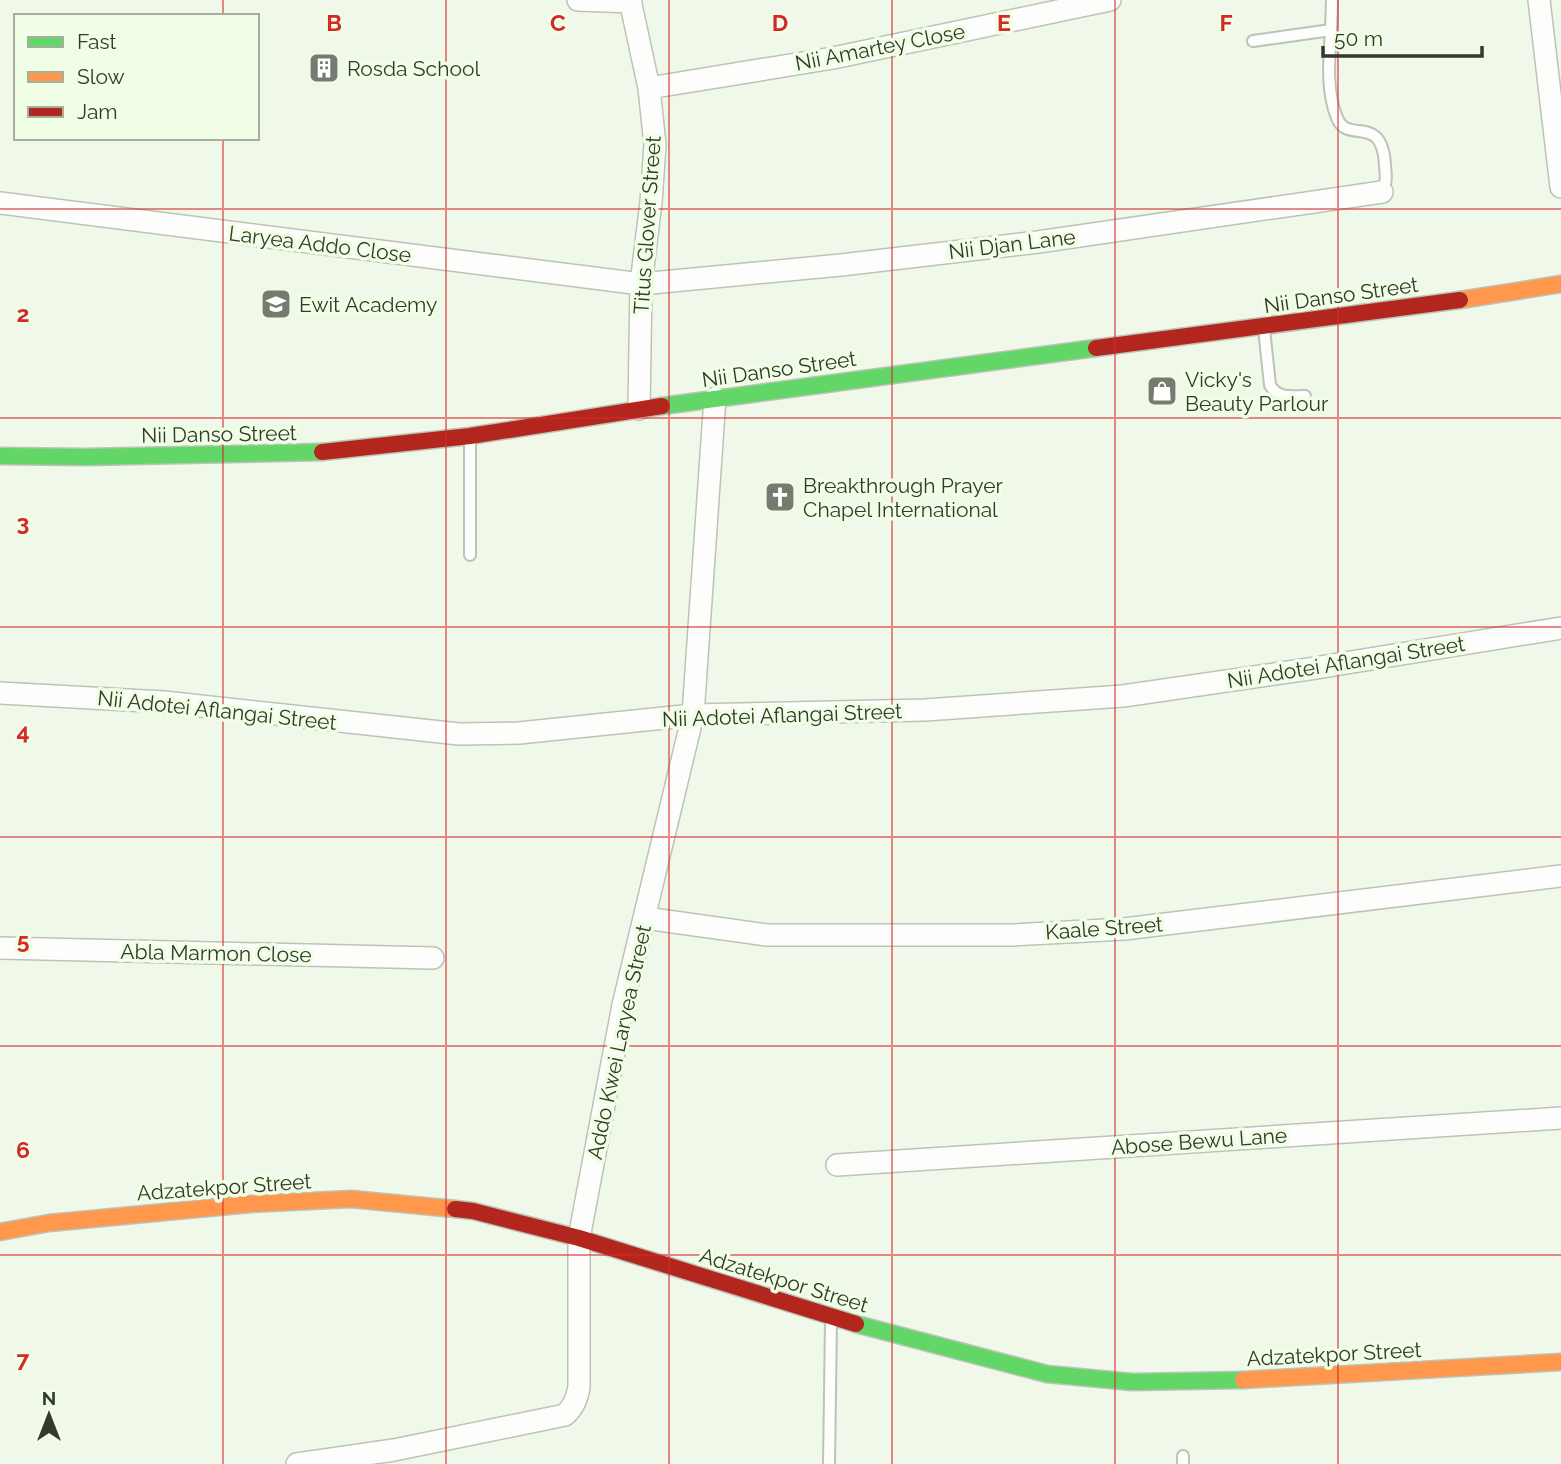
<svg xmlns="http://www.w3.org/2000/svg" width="1561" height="1464" viewBox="0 0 1561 1464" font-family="Raleway,sans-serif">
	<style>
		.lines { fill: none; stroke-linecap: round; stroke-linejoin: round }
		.lane-casing { stroke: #bcc3b7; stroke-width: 14 }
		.street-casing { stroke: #bcc3b7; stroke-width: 24 }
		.fast-casing { stroke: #bcc3b7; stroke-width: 19 }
		.slow-casing { stroke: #bcc3b7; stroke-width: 19 }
		.jam-casing { stroke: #bcc3b7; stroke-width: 19 }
		.lane { stroke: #fdfefc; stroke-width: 10 }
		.street { stroke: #fdfefc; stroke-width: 21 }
		.fast { stroke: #63d668; stroke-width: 16 }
		.slow { stroke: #ff974d; stroke-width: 16 }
		.jam { stroke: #b3261e; stroke-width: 16 }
		.grid { fill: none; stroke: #d62828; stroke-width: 2; stroke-opacity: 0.55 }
		.labels { text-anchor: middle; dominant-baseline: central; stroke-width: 7; stroke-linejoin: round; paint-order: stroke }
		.street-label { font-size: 21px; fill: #333a2d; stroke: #effee4 }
		.poi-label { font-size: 21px; fill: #333a2d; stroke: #effee4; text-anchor: start }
		.grid-label { font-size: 23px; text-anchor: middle; font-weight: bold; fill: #d62828; stroke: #effee4; stroke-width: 7; stroke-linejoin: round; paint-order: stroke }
	</style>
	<rect width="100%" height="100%" fill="#f0f8ea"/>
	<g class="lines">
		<g class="lane-casing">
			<path id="lane" d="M1331 30C1329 59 1326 91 1337 118 1348 145 1382 112 1385 165 1386 175 1387 183 1382 192
				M1253 41 1331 30 1332 0
				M1264 329 1270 385C1278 399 1291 396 1305 396
				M470 439V555
				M1183 1456V1464
				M829 1464 831 1321"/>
		</g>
		<g class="street-casing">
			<path id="street" d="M578 0 631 2
				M630 0 649 88 655 145 651 202 641 284 639 409
				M1539 0 1561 187
				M649 88 833 58 1110 0
				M0 203 641 284 841 265 1038 242 1382 192
				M0 693 164 702 459 734 519 733 693 715 925 710 1123 696 1309 669 1561 628
				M645 918 767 935H1012L1124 929 1561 876
				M0 948 433 958
				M837 1165 1561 1118
				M297 1464 394 1450 565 1415C574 1407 577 1398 579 1387V1238L623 1005 693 715 715 398"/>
		</g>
		<g class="fast-casing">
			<path id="fast" d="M662 406 1096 348
				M0 456 86 457 322 452
				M856 1324 1047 1374 1132 1382 1243 1380"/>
		</g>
		<g class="slow-casing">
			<path id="slow" d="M1460 300 1561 284
				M0 1232 49 1223 250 1204 351 1199 455 1209
				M1243 1380 1561 1362"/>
		</g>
		<g class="jam-casing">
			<path id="jam" d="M1096 348 1460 300
				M322 452 470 436 662 406
				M455 1209 473 1211 579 1238 856 1324"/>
		</g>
		<use href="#lane" class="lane"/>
		<use href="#street" class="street"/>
		<use href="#fast" class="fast"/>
		<use href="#slow" class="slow"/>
		<use href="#jam" class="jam"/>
	</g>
	<path class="grid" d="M223 0V16M446 0V1464M669 0V1464M892 0V1464M1115 0V1464M1338 0V1464M223 138V1464M0 209H1561M0 418H1561M0 627H1561M0 837H1561M0 1046H1561M0 1255H1561"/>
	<defs>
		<g id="building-square" transform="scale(1.575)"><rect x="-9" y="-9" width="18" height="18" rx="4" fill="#757c6f" stroke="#effee4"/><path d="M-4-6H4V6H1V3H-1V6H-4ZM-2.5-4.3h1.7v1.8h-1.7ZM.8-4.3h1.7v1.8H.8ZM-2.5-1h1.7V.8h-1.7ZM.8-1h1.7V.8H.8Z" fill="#fff"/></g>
		<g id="school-square" transform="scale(1.575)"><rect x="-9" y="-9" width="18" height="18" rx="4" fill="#757c6f" stroke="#effee4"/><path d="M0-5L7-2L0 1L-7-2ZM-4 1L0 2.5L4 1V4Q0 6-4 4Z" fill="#fff"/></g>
		<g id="shop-square" transform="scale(1.575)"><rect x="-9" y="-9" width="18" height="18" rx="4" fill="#757c6f" stroke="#effee4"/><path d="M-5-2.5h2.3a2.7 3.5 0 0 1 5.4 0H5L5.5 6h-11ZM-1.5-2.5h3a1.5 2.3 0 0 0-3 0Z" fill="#fff"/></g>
		<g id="church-square" transform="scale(1.575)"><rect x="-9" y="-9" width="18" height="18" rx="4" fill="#757c6f" stroke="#effee4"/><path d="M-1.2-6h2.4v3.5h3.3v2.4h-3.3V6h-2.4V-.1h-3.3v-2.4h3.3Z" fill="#fff"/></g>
	</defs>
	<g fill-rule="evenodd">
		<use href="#building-square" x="324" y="68"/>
		<use href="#school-square" x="276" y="304"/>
		<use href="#shop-square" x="1162" y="391"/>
		<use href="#church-square" x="780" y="497"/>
	</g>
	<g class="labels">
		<g class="street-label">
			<text transform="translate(880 47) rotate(-11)">Nii Amartey Close</text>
			<text transform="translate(647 225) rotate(-86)">Titus Glover Street</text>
			<text transform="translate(320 244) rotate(7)">Laryea Addo Close</text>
			<text transform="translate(1012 244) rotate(-7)">Nii Djan Lane</text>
			<text transform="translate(1341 295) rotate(-8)">Nii Danso Street</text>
			<text transform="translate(779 369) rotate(-8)">Nii Danso Street</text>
			<text transform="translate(219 434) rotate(-1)">Nii Danso Street</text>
			<text transform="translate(1346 662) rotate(-9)">Nii Adotei Aflangai Street</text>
			<text transform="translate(217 710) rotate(6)">Nii Adotei Aflangai Street</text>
			<text transform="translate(782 715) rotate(-2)">Nii Adotei Aflangai Street</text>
			<text transform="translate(1104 928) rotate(-4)">Kaale Street</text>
			<text transform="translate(216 953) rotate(1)">Abla Marmon Close</text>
			<text transform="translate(619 1042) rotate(-78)">Addo Kwei Laryea Street</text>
			<text transform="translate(1199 1141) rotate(-4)">Abose Bewu Lane</text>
			<text transform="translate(224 1187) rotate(-4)">Adzatekpor Street</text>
			<text transform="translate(784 1280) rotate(17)">Adzatekpor Street</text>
			<text transform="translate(1334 1354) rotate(-3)">Adzatekpor Street</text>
		</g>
		<g class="poi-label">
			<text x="347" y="68">Rosda School</text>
			<text x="299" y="304">Ewit Academy</text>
			<text x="1185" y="379">Vicky's<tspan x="1185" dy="24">Beauty Parlour</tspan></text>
			<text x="803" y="485">Breakthrough Prayer<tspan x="803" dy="24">Chapel International</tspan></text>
		</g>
	</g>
	<g class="grid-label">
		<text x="334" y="31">B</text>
		<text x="558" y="31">C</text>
		<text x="780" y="31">D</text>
		<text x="1004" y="31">E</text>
		<text x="1226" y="31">F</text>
		<text x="23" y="322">2</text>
		<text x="23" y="531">3</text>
		<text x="23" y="740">4</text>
		<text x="23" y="949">5</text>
		<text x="23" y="1158">6</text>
		<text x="23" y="1367">7</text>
	</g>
	<rect x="14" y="14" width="245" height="126" fill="#effee4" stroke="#a4b09b" stroke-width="2"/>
	<rect x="28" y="37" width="35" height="10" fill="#63d668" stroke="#a4b09b" stroke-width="2"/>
	<text x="77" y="49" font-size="21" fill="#333a2d">Fast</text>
	<rect x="28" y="72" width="35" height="10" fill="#ff974d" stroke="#a4b09b" stroke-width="2"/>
	<text x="77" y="84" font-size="21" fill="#333a2d">Slow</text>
	<rect x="28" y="107" width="35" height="10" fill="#b3261e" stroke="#a4b09b" stroke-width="2"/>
	<text x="77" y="119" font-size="21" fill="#333a2d">Jam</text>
	<g transform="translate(49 1415)" stroke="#effee4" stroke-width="5" paint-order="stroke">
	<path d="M0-5L12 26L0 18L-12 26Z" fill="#333a2d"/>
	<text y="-10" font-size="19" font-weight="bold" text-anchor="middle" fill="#333a2d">N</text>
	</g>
	<path d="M1323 46v10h159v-10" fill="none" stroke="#333a2d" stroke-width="3.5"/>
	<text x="1334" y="46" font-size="21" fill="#333a2d" stroke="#effee4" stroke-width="5" paint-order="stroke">50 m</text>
</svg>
